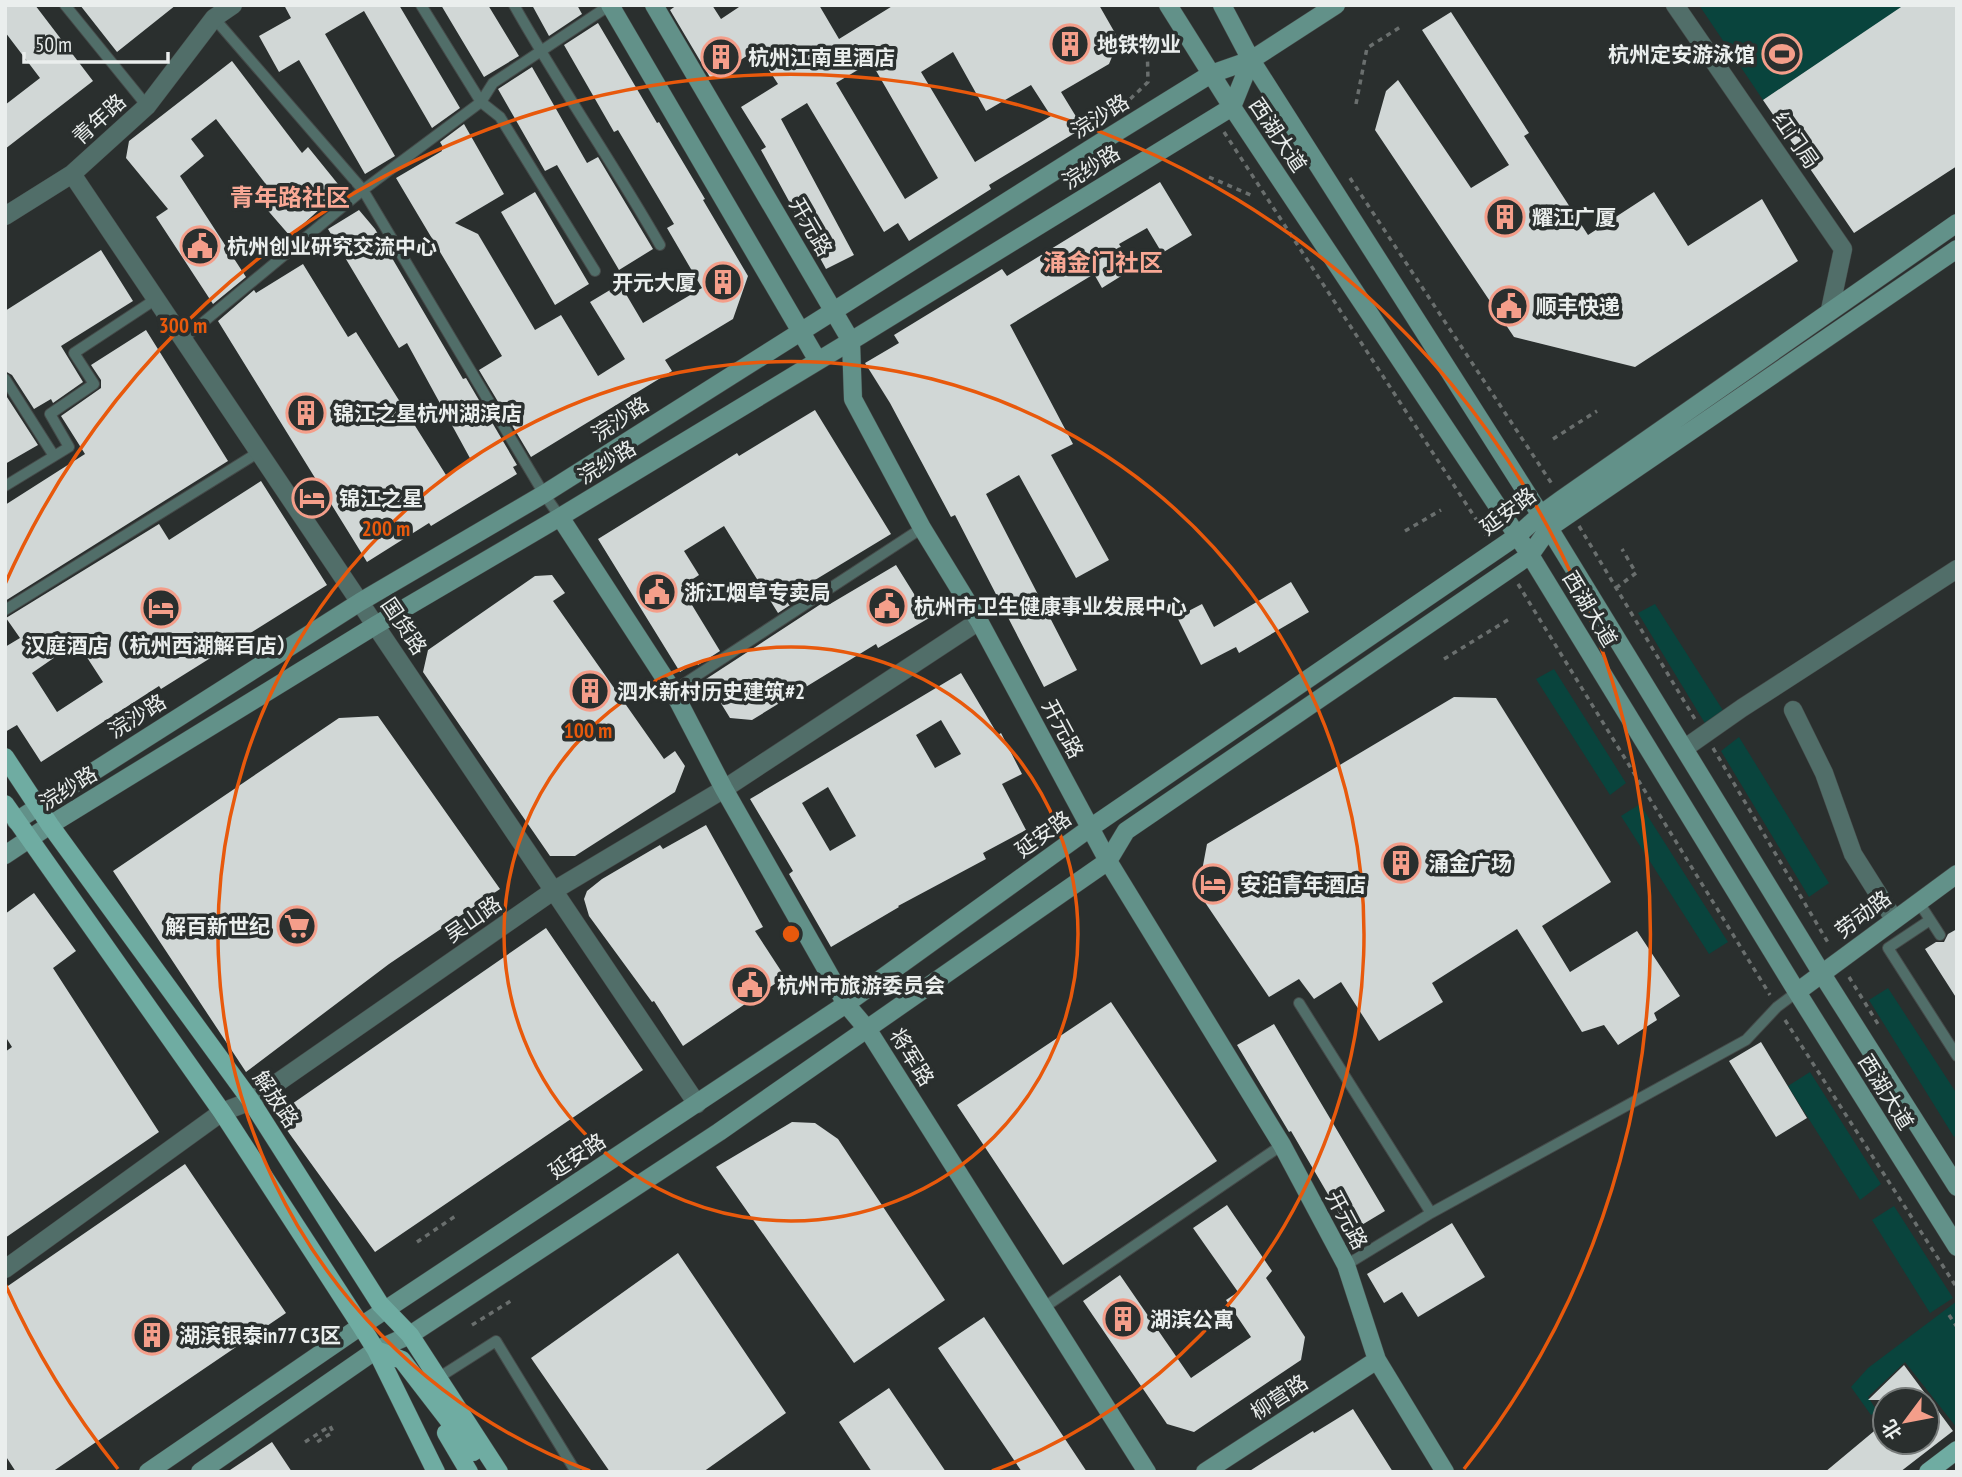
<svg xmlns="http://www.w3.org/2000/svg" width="1962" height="1477" viewBox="0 0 1962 1477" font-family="'PT Sans Narrow','Noto Sans SC',sans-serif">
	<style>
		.green { fill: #09443d }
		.building { fill: #d1d7d6; fill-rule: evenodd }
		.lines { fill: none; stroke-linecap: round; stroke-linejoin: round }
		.lane-casing { stroke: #454a49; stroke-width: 12 }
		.street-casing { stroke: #454a49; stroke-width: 19 }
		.secondary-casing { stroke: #454a49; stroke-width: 19 }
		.primary-casing { stroke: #454a49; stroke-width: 19 }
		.path { stroke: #6a6f6e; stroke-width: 3.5; stroke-dasharray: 5 5; stroke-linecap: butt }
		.lane { stroke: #516e69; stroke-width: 10 }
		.street { stroke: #516e69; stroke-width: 18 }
		.secondary { stroke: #629189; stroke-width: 18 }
		.primary { stroke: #6faca2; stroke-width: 18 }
		.ring { fill: none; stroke: #e8590c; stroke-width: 3.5 }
		.labels { text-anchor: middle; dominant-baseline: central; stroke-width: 7; stroke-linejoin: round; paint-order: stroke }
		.poi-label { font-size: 21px; font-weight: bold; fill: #eaeeed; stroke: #2a2f2e; text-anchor: start }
		.street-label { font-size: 21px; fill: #eaeeed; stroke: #2a2f2e }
		.quarter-label { font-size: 24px; font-weight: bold; fill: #f9a895; stroke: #2a2f2e }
		.centre { fill: #e8590c; stroke: #2a2f2e; stroke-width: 3.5 }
		.ring-label { font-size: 21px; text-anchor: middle; font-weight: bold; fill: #e8590c; stroke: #2a2f2e; stroke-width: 7; stroke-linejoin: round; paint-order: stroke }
	</style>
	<rect width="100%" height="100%" fill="#2a2f2e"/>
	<path class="green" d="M1699 5H1901L1902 7 1763 100Z
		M1655 604 1724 712 1706 725 1638 613Z
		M1554 669 1626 783 1610 795 1536 679Z
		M1739 737 1829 883 1809 897 1721 751Z
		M1640 804 1728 942 1709 954 1621 816Z
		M1888 988 1957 1094V1134L1954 1137 1869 1000Z
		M1810 1072 1881 1184 1860 1200 1788 1086Z
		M1894 1206 1953 1298 1930 1313 1872 1220Z
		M1957 1301V1428L1905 1362 1868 1397 1877 1411 1871 1415 1851 1387 1868 1368Z"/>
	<path class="building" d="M5 5H35L93 81 5 149V105L40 78 5 32Z
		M80 5H176L117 52Z
		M284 5H399L460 108 432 128 364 11 325 34 395 156 365 174 299 60 279 72 259 36 291 18Z
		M441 5H488L519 56 484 77Z
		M532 5H577L582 14 549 36Z
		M677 5H712L721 19 742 5H819L839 39 894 5H1099L1119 40 1109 64 1061 92 1083 128 989 185 991 189 909 241 898 223 884 232 807 103 781 119 854 255 826 269 761 150 766 147 741 107 778 84 756 50 711 79 670 10ZM953 52 986 111 1031 85 1051 116 975 162 921 72ZM871 62 938 178 905 199 836 83Z
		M1904 5H1957V166L1854 233 1763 100Z
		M1451 12 1529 133 1524 136 1588 235 1654 192 1688 246 1762 199 1798 261 1635 367 1514 337 1375 130 1386 91 1398 80 1471 188 1509 165 1422 30Z
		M598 23 657 123 659 122 705 199 703 200 748 276 733 319 665 360 672 371 531 457 479 370 502 356 396 178 442 151 441 148 443 147 440 142 464 124 504 194 455 223 478 234 535 330 561 315 598 376 625 359 590 302 620 284 643 323 702 288 667 228 674 224 618 130 614 132 564 45Z
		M232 61 302 153 308 147 342 189 290 236 257 198 268 187 216 119 191 139 204 156 180 176 246 277 213 304 156 217 168 209 126 158 129 141Z
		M532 67 587 163 598 157 653 249 619 270 557 165 545 171 498 89Z
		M1160 182 1192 235 1162 253 1147 228 1119 244 1134 268 1102 288 1094 274 1010 325 1073 444 1051 455 1109 560 1076 578 1019 475 986 494 1077 670 1044 687 955 515 951 517 890 403 865 363 899 343 894 335 1002 269 1007 276Z
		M535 192 589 284 555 305 501 212Z
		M359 210 375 229 463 379 466 378 517 465 513 467 517 474 431 526 429 523 367 562 218 321 254 290 256 293 303 264 348 337 356 332 446 475 471 460 407 343 399 348 328 229Z
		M101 250 133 301 61 346 83 382 53 403 51 399 34 409 12 375 5 371V311Z
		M146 330 228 461 5 601V505L85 454 61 416 101 388V380L91 365Z
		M5 394 38 445 5 464Z
		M815 410 891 534 815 580 819 586 778 613 724 526 684 551 699 575 681 587 720 651 698 665 696 662 680 672 598 539 737 453 739 456Z
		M261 481 327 585 161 689 159 686 41 762 17 725 5 732V647L20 638 6 618 159 524 169 540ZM77 642 103 682 57 712 32 673Z
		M896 565 929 618 878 648 876 644 752 720 730 718 706 679 827 600 830 604Z
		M552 575 565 593 553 601 664 759 675 751 685 766 675 792 575 856H550L423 672 428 650 535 576Z
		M1291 582 1309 612 1239 653 1236 647 1201 665 1177 617 1202 604 1214 627Z
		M961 673 998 735 1001 733 1022 774 1002 784 1026 830 983 853 986 859 898 906 899 907 831 947 789 874 793 871 750 799ZM941 720 961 754 935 768 916 735ZM828 787 856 836 830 851 802 803Z
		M1454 697 1496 698 1611 882 1542 926 1570 972 1637 931 1680 996 1654 1013 1657 1020 1618 1045 1604 1025 1582 1032 1517 929 1432 983 1443 1002 1379 1041 1341 982 1314 999 1299 979 1269 997 1198 892 1207 844Z
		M378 716 500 889 389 964 246 1072 113 871 339 718Z
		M706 825 763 927 755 931 785 977 683 1046 654 1001 652 1002 589 916 584 899 587 891 602 879 660 845 663 849Z
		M34 893 76 951 53 968 159 1132 5 1238V1052L12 1047 5 1036V914Z
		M546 928 643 1070 375 1252 276 1115Z
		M1957 929V999L1925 949 1936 942H1944L1948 934Z
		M1111 1002 1217 1161 1063 1265 957 1105Z
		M1274 1024 1385 1211 1350 1232 1291 1131 1289 1132 1237 1045Z
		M1761 1042 1807 1118 1776 1137 1729 1061Z
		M792 1122 815 1123 838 1139 945 1300 854 1363 716 1167Z
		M185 1164 286 1313 52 1472H16L5 1455V1288Z
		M1227 1205 1272 1271 1266 1278 1305 1337 1301 1360 1194 1432 1167 1424 1083 1301 1120 1275 1191 1378 1251 1337 1226 1300 1238 1292 1193 1228Z
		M1452 1223 1485 1277 1418 1317 1402 1292 1384 1303 1367 1274Z
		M678 1253 786 1413 703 1472H610L531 1358Z
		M984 1317 1087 1472H1022L938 1348Z
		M1904 1365 1953 1431 1900 1472H1825L1885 1422V1442H1927V1400H1868Z
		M889 1388 946 1472H872L839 1422Z
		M1353 1409 1393 1472H1248L1313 1431 1314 1433Z
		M272 1442 292 1472H227Z"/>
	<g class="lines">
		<g class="lane-casing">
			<path id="lane" d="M65 5 147 106
				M421 5 481 102 500 117 595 271
				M514 5C560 87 614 164 660 245
				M214 18 363 190 544 494 560 517
				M183 339 363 190 481 102 493 83 610 5
				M5 379 54 456
				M5 486 69 447 50 414 94 384 74 353 156 299
				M5 610 259 452
				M673 691 922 528
				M1918 901 1940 935
				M1930 920 1888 948 1957 1056
				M1299 1003 1431 1213
				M1346 1265 1431 1213 1746 1040 1777 1007 1797 992
				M1043 1308 1282 1145
				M438 1378 496 1341 576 1472"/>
		</g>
		<g class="street-casing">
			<path id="street" d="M1675 5 1843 249 1830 310
				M72 174 697 1104
				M5 216 72 174 147 106 214 18 233 5
				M1793 710 1824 773 1853 854 1894 919
				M1685 748 1742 708 1957 569
				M5 1269 222 1112 251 1101 553 891 724 789 979 621"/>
		</g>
		<g class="secondary-casing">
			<path id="secondary" d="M610 5 818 361
				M654 5 851 341 853 399 922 528 979 621 1108 861 1282 1145 1346 1265 1377 1360 1445 1472
				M1168 5 1232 107 1530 555 1797 992 1957 1247
				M1222 5 1251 60 1549 528 1822 974 1957 1187
				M1232 107 1251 60 1336 5
				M560 517 673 691 724 789 846 1004 868 1030 1147 1472
				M16 821 360 602 544 494 1101 142 1211 74 1251 60
				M5 855 50 825 376 625 560 517 851 341 1232 107
				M1797 992 1957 874
				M148 1472 361 1326 846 1004 1090 828 1517 536 1540 515 1562 499 1957 223
				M200 1472 376 1350 410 1335 719 1132 1108 861 1126 831 1530 555 1549 528 1957 249
				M1205 1472 1377 1360"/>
		</g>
		<g class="primary-casing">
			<path id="primary" d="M5 757 50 825 251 1101 380 1304 410 1335 499 1472
				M5 804 222 1112 361 1326 376 1350 436 1472
				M376 1350 402 1360 473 1452
				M446 1433 469 1472
				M1928 1472 1957 1450"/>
		</g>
		<path class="path" d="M1356 104 1367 48 1402 26
			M1123 106 1148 82 1147 37
			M1224 132 1487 536
			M1209 177 1253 196
			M1350 178 1552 484
			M1553 439 1597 411
			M1579 526 1696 721
			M1405 531 1441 510
			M1518 584 1770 995
			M1616 588 1636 573 1622 549
			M1444 659 1511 618
			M1713 748 1830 946
			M1849 977 1878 1024
			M1785 1020 1957 1288
			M417 1242 457 1215
			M1949 1315 1957 1327
			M472 1325 514 1299
			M263 1330 273 1345
			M305 1442 330 1426 333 1432 317 1442"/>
		<use href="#lane" class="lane"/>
		<use href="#street" class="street"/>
		<use href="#secondary" class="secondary"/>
		<use href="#primary" class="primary"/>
	</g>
	<g class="ring">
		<circle cx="791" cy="934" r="287"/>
		<path d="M590 1471A573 573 0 1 1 992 1471"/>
		<path d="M118 1469A860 860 0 0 1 5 1284M5 584A860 860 0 1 1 1464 1469"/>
	</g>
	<defs>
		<g id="building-ring" transform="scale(2.0125)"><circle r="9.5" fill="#2a2f2e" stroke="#f49e8a" stroke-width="1.5"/><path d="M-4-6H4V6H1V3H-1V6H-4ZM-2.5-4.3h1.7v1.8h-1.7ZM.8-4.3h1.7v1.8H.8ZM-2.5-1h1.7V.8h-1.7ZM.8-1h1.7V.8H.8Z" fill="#f49e8a"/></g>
		<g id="stadium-ring" transform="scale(2.0125)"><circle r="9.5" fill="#2a2f2e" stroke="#f49e8a" stroke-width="1.5"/><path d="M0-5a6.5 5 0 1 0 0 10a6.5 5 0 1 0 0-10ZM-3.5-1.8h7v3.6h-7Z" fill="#f49e8a"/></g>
		<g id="civic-ring" transform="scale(2.0125)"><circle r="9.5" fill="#2a2f2e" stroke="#f49e8a" stroke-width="1.5"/><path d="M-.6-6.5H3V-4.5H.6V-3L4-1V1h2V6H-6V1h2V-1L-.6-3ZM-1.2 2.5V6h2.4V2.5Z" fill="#f49e8a"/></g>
		<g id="hotel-ring" transform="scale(2.0125)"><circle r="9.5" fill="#2a2f2e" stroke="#f49e8a" stroke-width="1.5"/><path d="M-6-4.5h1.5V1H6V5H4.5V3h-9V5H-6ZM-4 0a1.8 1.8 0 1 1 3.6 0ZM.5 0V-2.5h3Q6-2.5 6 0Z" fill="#f49e8a"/></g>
		<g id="supermarket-ring" transform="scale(2.0125)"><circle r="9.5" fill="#2a2f2e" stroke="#f49e8a" stroke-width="1.5"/><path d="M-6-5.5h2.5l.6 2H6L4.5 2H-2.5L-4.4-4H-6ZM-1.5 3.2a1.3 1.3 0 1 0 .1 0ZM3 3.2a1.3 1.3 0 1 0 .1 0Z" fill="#f49e8a"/></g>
	</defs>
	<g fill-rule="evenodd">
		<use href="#building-ring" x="1070" y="44"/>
		<use href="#stadium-ring" x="1782" y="54"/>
		<use href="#building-ring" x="721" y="57"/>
		<use href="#building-ring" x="1505" y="217"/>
		<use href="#civic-ring" x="200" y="246"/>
		<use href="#building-ring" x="723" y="282"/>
		<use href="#civic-ring" x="1509" y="306"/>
		<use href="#building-ring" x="306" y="413"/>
		<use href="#hotel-ring" x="312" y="498"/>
		<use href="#civic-ring" x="657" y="592"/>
		<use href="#civic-ring" x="887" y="606"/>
		<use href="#hotel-ring" x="161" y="608"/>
		<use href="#building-ring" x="590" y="691"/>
		<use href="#building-ring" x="1401" y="863"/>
		<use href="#hotel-ring" x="1213" y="884"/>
		<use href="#supermarket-ring" x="297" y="926"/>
		<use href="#civic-ring" x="750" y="985"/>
		<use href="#building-ring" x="1123" y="1319"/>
		<use href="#building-ring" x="152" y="1335"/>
	</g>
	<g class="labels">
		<g class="poi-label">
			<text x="1097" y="44">地铁物业</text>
			<text x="1755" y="54" text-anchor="end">杭州定安游泳馆</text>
			<text x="748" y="57">杭州江南里酒店</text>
			<text x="1532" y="217">耀江广厦</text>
			<text x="227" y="246">杭州创业研究交流中心</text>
			<text x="696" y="282" text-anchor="end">开元大厦</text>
			<text x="1536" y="306">顺丰快递</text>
			<text x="333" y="413">锦江之星杭州湖滨店</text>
			<text x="339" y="498">锦江之星</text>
			<text x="684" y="592">浙江烟草专卖局</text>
			<text x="914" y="606">杭州市卫生健康事业发展中心</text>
			<text x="161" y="645" text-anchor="middle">汉庭酒店（杭州西湖解百店）</text>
			<text x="617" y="691">泗水新村历史建筑#2</text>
			<text x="1428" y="863">涌金广场</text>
			<text x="1240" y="884">安泊青年酒店</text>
			<text x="270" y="926" text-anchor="end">解百新世纪</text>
			<text x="777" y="985">杭州市旅游委员会</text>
			<text x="1150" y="1319">湖滨公寓</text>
			<text x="179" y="1335">湖滨银泰in77 C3区</text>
		</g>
		<g class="street-label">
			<text transform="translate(1100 116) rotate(-32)">浣沙路</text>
			<text transform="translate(99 119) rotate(-42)">青年路</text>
			<text transform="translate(1278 135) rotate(56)">西湖大道</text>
			<text transform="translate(1796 140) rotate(55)">红门局</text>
			<text transform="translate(1091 167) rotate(-32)">浣纱路</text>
			<text transform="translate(811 227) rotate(60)">开元路</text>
			<text transform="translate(620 419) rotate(-33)">浣沙路</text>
			<text transform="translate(607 462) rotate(-31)">浣纱路</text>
			<text transform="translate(1508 511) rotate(-37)">延安路</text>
			<text transform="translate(1590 609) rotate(59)">西湖大道</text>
			<text transform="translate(404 626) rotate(56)">国货路</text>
			<text transform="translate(137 716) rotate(-32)">浣沙路</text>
			<text transform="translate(1063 729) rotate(62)">开元路</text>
			<text transform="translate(68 788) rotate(-32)">浣纱路</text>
			<text transform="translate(1043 834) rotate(-36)">延安路</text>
			<text transform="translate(1863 914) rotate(-37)">劳动路</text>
			<text transform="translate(473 919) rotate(-35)">吴山路</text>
			<text transform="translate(912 1057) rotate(58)">将军路</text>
			<text transform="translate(1886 1092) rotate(58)">西湖大道</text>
			<text transform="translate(276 1099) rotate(56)">解放路</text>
			<text transform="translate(577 1156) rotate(-34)">延安路</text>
			<text transform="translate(1347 1220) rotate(62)">开元路</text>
			<text transform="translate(1279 1397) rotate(-33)">柳营路</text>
		</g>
		<g class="quarter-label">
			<text x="290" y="197">青年路社区</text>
			<text x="1103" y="262">涌金门社区</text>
		</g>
	</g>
	<circle cx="791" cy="934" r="10" class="centre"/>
	<g class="ring-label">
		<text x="183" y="333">300 m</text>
		<text x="386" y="536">200 m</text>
		<text x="588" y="738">100 m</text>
	</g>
	<rect width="1962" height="1477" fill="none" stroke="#eaeeed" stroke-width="14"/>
	<g transform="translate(1906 1421) rotate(238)"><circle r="33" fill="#2a2f2e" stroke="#777b7a" stroke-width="2"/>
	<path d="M0-5L12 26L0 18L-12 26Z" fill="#f49e8a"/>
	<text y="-10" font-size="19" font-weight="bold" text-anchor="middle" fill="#eaeeed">北</text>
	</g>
	<path d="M24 52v10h144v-10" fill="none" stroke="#eaeeed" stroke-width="3.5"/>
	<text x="35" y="52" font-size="21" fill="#eaeeed" stroke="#2a2f2e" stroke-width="5" paint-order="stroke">50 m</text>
</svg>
